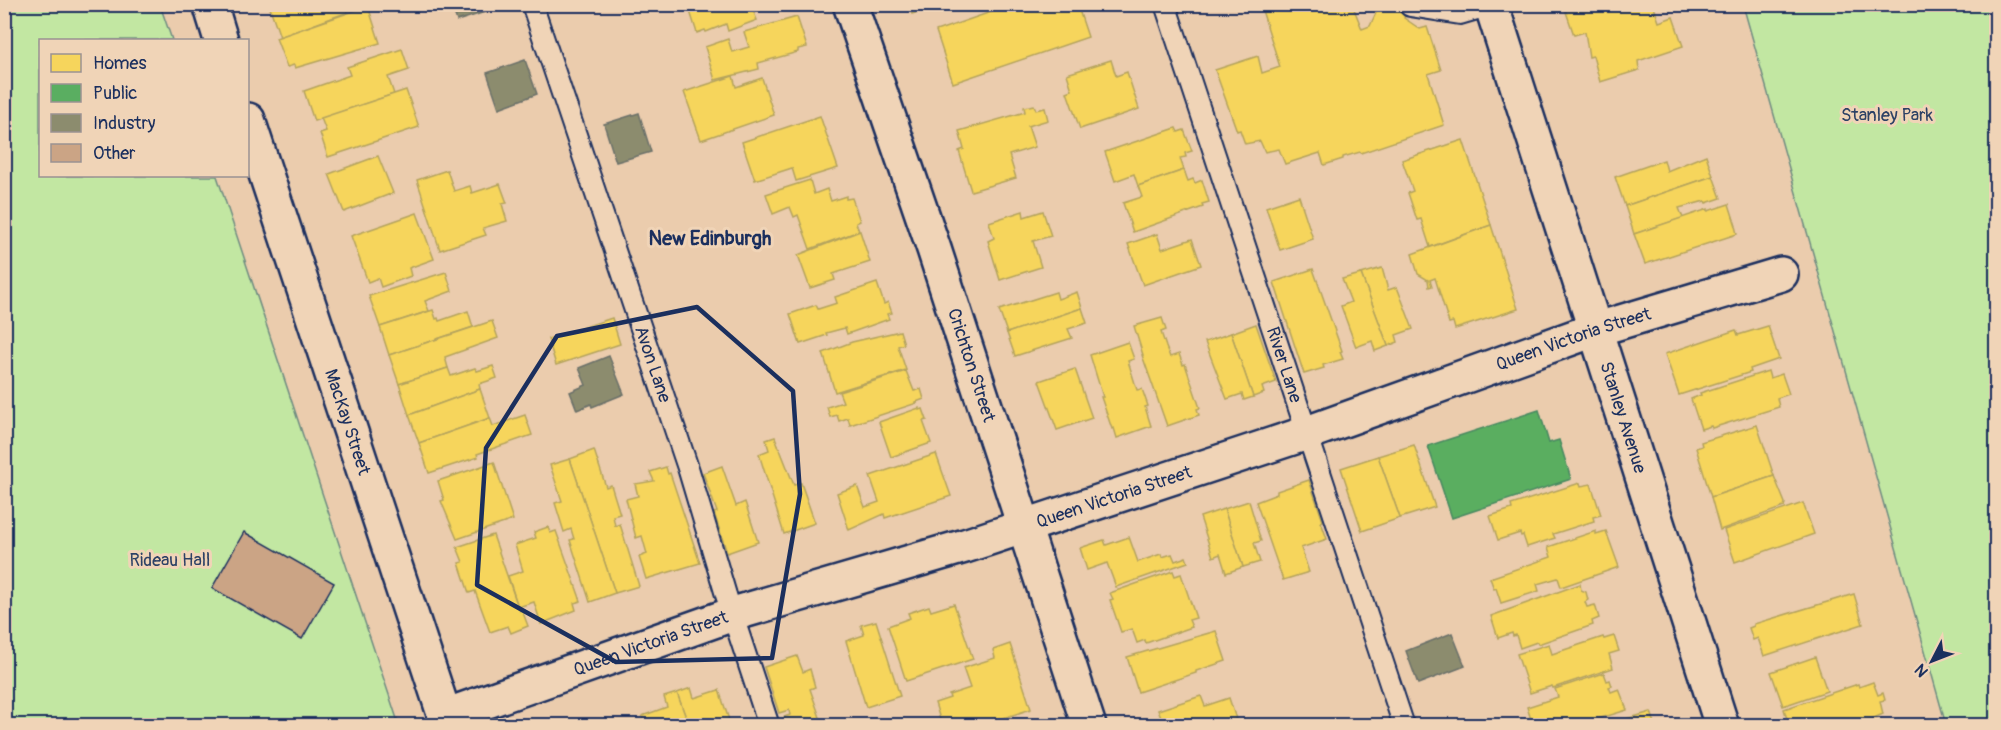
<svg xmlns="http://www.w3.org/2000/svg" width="2001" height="730" font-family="Pangolin,sans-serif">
<rect width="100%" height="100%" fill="#ebccad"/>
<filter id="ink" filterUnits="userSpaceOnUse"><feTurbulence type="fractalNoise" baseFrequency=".0167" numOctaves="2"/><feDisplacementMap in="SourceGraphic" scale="12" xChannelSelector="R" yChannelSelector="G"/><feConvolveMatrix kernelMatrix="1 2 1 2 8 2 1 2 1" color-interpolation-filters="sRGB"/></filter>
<g filter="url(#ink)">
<!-- green -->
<g fill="#c2e7a2" stroke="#6e8b80" stroke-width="1.5">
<polygon points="4,5 160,5 172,40 40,40 40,176 217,176 399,725 5,725"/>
<polygon points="1743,5 1996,5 1996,725 1946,725"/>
</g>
<!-- homes -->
<g fill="#f6d55c" stroke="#b4a35d" stroke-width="1.5">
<polygon points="280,4 345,4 348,12 280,37 270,8"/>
<polygon points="764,4 765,6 753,10 757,20 728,31 726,24 706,32 705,30 697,33 688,5"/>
<polygon points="909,4 942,4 912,14"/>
<polygon points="1014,4 1077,4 1088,37 953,83 936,31"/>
<polygon points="1260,4 1352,4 1362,29 1370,26 1380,4 1410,4 1404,18 1420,29 1427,27 1441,70 1428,74 1444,125 1361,153 1360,152 1343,157 1343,159 1324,165 1320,153 1285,164 1279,149 1265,152 1260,141 1245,144 1240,130 1237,131 1215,70 1258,56 1262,73 1280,67"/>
<polygon points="1567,4 1653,4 1659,22 1673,17 1683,46 1638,61 1639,70 1600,82 1593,56 1589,57 1585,32 1574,35 1564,6"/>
<polygon points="368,6 380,43 295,68 294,65 287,67 276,38"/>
<polygon points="797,17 807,47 798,49 798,52 758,63 759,69 715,80 705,47 728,39 732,52 749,47 744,32"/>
<polygon points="402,49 409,70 388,77 394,94 314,121 304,91 350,75 347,67"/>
<polygon points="1111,60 1116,76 1127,72 1139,109 1080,129 1067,92 1072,90 1067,74"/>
<polygon points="733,76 736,87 762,78 774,115 701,140 684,92"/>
<polygon points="406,90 419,127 328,157 320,133 326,131 321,118"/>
<polygon points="1034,105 1036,110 1045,108 1048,120 1028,126 1035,147 1009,155 1016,178 971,191 959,151 964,149 959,131 1025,112 1024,107"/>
<polygon points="820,116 838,168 796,181 792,168 755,180 742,142"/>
<polygon points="1176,128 1178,132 1184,130 1192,151 1185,153 1186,157 1180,158 1184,170 1138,186 1134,174 1115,181 1105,152"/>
<polygon points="1463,140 1491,225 1430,247 1421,219 1417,220 1408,193 1413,191 1402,160"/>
<polygon points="1706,155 1713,176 1625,206 1615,177 1664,160 1667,171"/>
<polygon points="378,156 393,193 344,212 329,174"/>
<polygon points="447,170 454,191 470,186 472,193 500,184 507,203 502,204 507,221 483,228 486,235 440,250 417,180"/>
<polygon points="1184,170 1188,181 1193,179 1195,183 1202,180 1209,202 1202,204 1203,207 1133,232 1123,203 1142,197 1138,186"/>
<polygon points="1713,176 1721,198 1706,203 1705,201 1679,208 1683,218 1634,234 1625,206"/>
<polygon points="810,180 814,194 827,189 831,201 846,196 846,199 852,198 860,221 856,223 859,231 810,249 798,215 794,217 790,207 773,214 766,194"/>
<polygon points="1299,196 1313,239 1280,250 1266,207"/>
<polygon points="1729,204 1736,226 1735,226 1737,234 1645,264 1634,234 1708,209 1708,211"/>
<polygon points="1023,211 1024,217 1043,211 1051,236 1033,241 1041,267 1000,280 988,241 994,238 989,222"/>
<polygon points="417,213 434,259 409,268 411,276 381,287 378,278 368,282 351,236"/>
<polygon points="1491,225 1518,309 1455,329 1453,322 1449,323 1435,278 1430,280 1432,286 1429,287 1428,280 1418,274 1412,254"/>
<polygon points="860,231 870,262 833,274 835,280 810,288 798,255"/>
<polygon points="1157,234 1162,249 1192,239 1201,265 1143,285 1128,244"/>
<polygon points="1382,268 1388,290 1397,287 1413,329 1396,335 1398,342 1388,346 1361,274"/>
<polygon points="1313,269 1342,351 1340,352 1343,359 1323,365 1324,368 1304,374 1274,282"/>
<polygon points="446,272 452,291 425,301 429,311 380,327 369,296"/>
<polygon points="1361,274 1388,346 1375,351 1372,341 1356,347 1341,306 1351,302 1342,279"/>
<polygon points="877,283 884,304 888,302 892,313 887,314 889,319 847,334 845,328 826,333 827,335 800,344 790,314 816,305 818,309 837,303 835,297"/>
<polygon points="1056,292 1058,299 1077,292 1082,308 1007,333 999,310"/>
<polygon points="1082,308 1087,323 1068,329 1072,338 1015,356 1007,333"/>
<polygon points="433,310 436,319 438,318 439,321 468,311 473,327 389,355 380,327"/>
<polygon points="612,318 620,344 556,365 548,339"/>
<polygon points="1162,318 1166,330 1161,332 1166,347 1170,357 1179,354 1183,365 1185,364 1200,408 1197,409 1199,415 1167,426 1142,355 1143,355 1134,326"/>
<polygon points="492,321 498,338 445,357 448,368 399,384 389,355"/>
<polygon points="1256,324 1276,382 1262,387 1264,393 1253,397 1231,333"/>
<polygon points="1768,326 1779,359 1750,369 1751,372 1679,395 1665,354 1736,330 1738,335"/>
<polygon points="900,331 904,344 898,346 906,370 835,392 823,353 852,342"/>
<polygon points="1231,333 1253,397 1244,400 1242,394 1227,399 1205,342"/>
<polygon points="1128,342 1134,359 1128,361 1137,390 1142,389 1148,406 1145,407 1151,426 1117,438 1114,428 1112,429 1101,397 1103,397 1090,355"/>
<polygon points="493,366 497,378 479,384 480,389 409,415 399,384 448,368 451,376 475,368 477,371"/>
<polygon points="1075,369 1092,418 1057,430 1039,381"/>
<polygon points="906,371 914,391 921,389 924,399 916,402 917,403 850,425 848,418 839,421 837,415 830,417 827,407 843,402 839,392"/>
<polygon points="1768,371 1770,378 1782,374 1789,394 1777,398 1779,407 1712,428 1711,426 1701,429 1691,399 1701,395 1700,393"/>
<polygon points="480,389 490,418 419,443 409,415"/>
<polygon points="919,408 919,410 923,409 927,420 923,421 931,443 891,457 879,422"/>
<polygon points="525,415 532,435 477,454 478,457 429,473 419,443 490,418 493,426"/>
<polygon points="1757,425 1774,476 1711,497 1696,448 1702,446 1701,442"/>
<polygon points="775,437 794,485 801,483 815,523 784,534 759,454 769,450 766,440"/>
<polygon points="1414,445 1435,507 1400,518 1378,456"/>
<polygon points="594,450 606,487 611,485 620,514 613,516 615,526 620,524 639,586 615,593 570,459"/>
<polygon points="936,454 951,496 885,518 884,514 849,530 837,493 857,486 865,507 879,502 870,476"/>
<polygon points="1378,456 1400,518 1362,531 1341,468"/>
<polygon points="570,459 615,593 590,602 570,540 574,539 571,529 564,532 555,503 562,501 550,465"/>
<polygon points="494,462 513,520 457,539 441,501 444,500 438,481"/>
<polygon points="722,466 736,506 745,502 758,542 727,553 714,513 717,512 703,473"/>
<polygon points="666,467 668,474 670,473 700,563 646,579 639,557 647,554 642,536 636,538 626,499 638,496 635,484 654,481 650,472"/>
<polygon points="1774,476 1785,503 1784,507 1720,530 1711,497"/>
<polygon points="1309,480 1323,521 1321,522 1327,539 1301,548 1309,572 1283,580 1256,502 1277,494 1277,491"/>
<polygon points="1580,483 1581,486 1591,484 1601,515 1593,517 1594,521 1553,534 1555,538 1527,547 1523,535 1521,536 1520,533 1498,540 1490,516 1512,509 1511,505"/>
<polygon points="1249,501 1261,541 1254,543 1260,562 1243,567 1224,509"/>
<polygon points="1803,503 1814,534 1735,562 1724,530"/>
<polygon points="1224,509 1243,567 1226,573 1220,554 1213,557 1200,517"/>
<polygon points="548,527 550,533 556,531 581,601 574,603 576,610 541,624 534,602 518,607 508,576 523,571 515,545 536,538 534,532"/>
<polygon points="1596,531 1596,534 1606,531 1619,567 1561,587 1558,578 1537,584 1539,591 1501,603 1496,588 1494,589 1490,578 1551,557 1548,547"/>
<polygon points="493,535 518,607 520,611 522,610 528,626 511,633 508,626 490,632 475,591 469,593 459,563 463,562 457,547"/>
<polygon points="1129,537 1138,562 1161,554 1162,557 1172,554 1175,561 1186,557 1188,562 1116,587 1107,563 1087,570 1080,548 1104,540 1106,545"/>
<polygon points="1173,571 1175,576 1181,574 1196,618 1189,620 1192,627 1146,643 1145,640 1137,643 1132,629 1121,632 1110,600 1113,599 1110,593"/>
<polygon points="1580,584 1581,590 1586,592 1588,600 1585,602 1587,607 1595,605 1599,618 1592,621 1593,625 1538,644 1537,642 1520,648 1516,635 1513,636 1512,633 1498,638 1491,616"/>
<polygon points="1854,594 1863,624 1764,656 1758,638 1753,640 1749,628 1754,626 1754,624"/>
<polygon points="954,604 973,659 906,681 888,626 910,618 908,613 929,606 931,611"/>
<polygon points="876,621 900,696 866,707 846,641 864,635 861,625"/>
<polygon points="1216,631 1226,661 1196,671 1196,673 1138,692 1127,657"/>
<polygon points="1614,636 1619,651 1609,654 1613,668 1553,688 1552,686 1530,693 1517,654 1549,644 1552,654 1603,637 1604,639"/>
<polygon points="1010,644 1031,709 979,726 942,726 935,703 950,698 949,695 970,688 963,668 995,658 993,650"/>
<polygon points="797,656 803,672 810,669 815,687 810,689 823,726 787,726 784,717 790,715 789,710 779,713 764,667"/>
<polygon points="1815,657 1827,691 1783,706 1771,672"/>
<polygon points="1604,673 1607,681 1610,680 1612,686 1609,687 1611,692 1619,689 1627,710 1591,721 1591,724 1586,726 1533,726 1527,707 1558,697 1555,689"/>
<polygon points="1873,682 1878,695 1883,693 1885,700 1880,701 1883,714 1856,726 1789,726 1784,709 1858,684 1859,687"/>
<polygon points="691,688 694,698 719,690 731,726 689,726 677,693"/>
<polygon points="677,693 689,726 645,726 642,716 667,707 664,697"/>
<polygon points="1201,696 1205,706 1229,698 1236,719 1215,726 1164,726 1158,710"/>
<polygon points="1651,712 1656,726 1613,726 1612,723"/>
<polygon points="1236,719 1238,726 1215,726"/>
</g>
<!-- public -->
<polygon fill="#5aae61" stroke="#478860" stroke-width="1.5" points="1539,410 1549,443 1559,440 1571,479 1452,518 1428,446"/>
<!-- industry -->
<g fill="#8c8c6e" stroke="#6a7069" stroke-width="1.5">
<polygon points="451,4 504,4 504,6 457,21"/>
<polygon points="525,60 537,94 499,108 487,73"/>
<polygon points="639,113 651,152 616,162 604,124"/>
<polygon points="609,356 624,394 592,407 591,404 577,410 570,392 586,385 579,368"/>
<polygon points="1452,633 1465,666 1418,684 1406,651"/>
</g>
<!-- building -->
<polygon fill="#cba485" stroke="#1b2f5e" stroke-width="1.5" points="244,532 334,583 302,639 212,588"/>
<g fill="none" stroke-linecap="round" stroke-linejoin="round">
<!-- lane casing -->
<g stroke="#1b2f5e" stroke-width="24">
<g id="lane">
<path id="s1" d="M532 4 689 471 726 595 769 726"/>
<path id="s2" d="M1165 4 1404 726"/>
<polyline points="1410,6 1460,14 1491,5"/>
</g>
</g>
<!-- street casing -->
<g stroke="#1b2f5e" stroke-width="38">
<g id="street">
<polyline points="210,4 221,40"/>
<path id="s3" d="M1491 4 1722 726"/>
<path id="s4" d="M248 120 448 726"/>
<path id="s5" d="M445 716 733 614 965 546 1307 433 1594 330 1781 274"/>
</g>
</g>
<!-- secondary casing -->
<g stroke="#1b2f5e" stroke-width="38">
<g id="secondary">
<path id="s6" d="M850 4 934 249 1089 726"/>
</g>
</g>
<!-- lane -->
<use href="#lane" stroke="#f0d4b7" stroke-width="20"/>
<!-- street -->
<use href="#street" stroke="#f0d4b7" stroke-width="33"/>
<!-- secondary -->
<use href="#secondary" stroke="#f0d4b7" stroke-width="33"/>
</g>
</g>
<!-- marked area -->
<path fill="none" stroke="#1b2f5e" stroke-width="4.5" stroke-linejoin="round" d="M697 307 793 391 800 494 772 658 616 662 477 585 486 448 557 336Z"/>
<g text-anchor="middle" stroke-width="6" stroke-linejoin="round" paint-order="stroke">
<!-- park labels -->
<g font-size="18" fill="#2c4165" stroke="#f0d4b7">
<text x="1887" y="121">Stanley Park</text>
<text x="170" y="566">Rideau Hall</text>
</g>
<!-- street labels -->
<g font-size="18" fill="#1b2f5e" stroke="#f0d4b7">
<text dy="6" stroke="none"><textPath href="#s5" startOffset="1190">Queen Victoria Street</textPath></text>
<text dy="6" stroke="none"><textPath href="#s1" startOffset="380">Avon Lane</textPath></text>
<text dy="6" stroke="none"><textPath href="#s6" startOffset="381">Crichton Street</textPath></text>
<text dy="6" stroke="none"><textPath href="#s2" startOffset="380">River Lane</textPath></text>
<text dy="6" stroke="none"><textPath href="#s3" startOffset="434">Stanley Avenue</textPath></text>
<text dy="6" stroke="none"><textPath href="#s4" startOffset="318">MacKay Street</textPath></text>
<text dy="6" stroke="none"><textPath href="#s5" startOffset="704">Queen Victoria Street</textPath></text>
<text dy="6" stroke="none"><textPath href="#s5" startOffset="218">Queen Victoria Street</textPath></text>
</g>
<!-- neighbourhood labels -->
<g font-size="20" font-weight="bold" fill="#1b2f5e" stroke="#f0d4b7">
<text x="710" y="245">New Edinburgh</text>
</g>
</g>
<!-- margin -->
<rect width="2001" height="730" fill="none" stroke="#f0d4b7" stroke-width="24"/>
<rect x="12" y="12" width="1977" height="706" fill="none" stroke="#1b2f5e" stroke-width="2" filter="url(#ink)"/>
<!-- legend -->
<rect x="39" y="39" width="210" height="138" fill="#f0d4b7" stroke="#9b9293" stroke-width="1.5"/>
<rect x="51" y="54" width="30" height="18" fill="#f6d55c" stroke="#9b9293" stroke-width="1.5"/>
<text x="93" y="69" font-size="18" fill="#1b2f5e">Homes</text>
<rect x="51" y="84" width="30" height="18" fill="#5aae61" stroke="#9b9293" stroke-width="1.5"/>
<text x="93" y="99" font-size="18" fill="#1b2f5e">Public</text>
<rect x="51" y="114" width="30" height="18" fill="#8c8c6e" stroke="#9b9293" stroke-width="1.5"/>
<text x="93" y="129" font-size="18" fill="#1b2f5e">Industry</text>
<rect x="51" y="144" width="30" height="18" fill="#cba485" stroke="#9b9293" stroke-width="1.5"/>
<text x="93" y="159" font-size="18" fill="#1b2f5e">Other</text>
<!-- north arrow -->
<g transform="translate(1932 661) rotate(228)" stroke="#f0d4b7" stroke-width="4.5" paint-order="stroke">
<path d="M0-4.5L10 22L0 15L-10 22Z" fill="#1b2f5e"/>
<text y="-9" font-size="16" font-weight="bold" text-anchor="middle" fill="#1b2f5e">N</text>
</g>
</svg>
